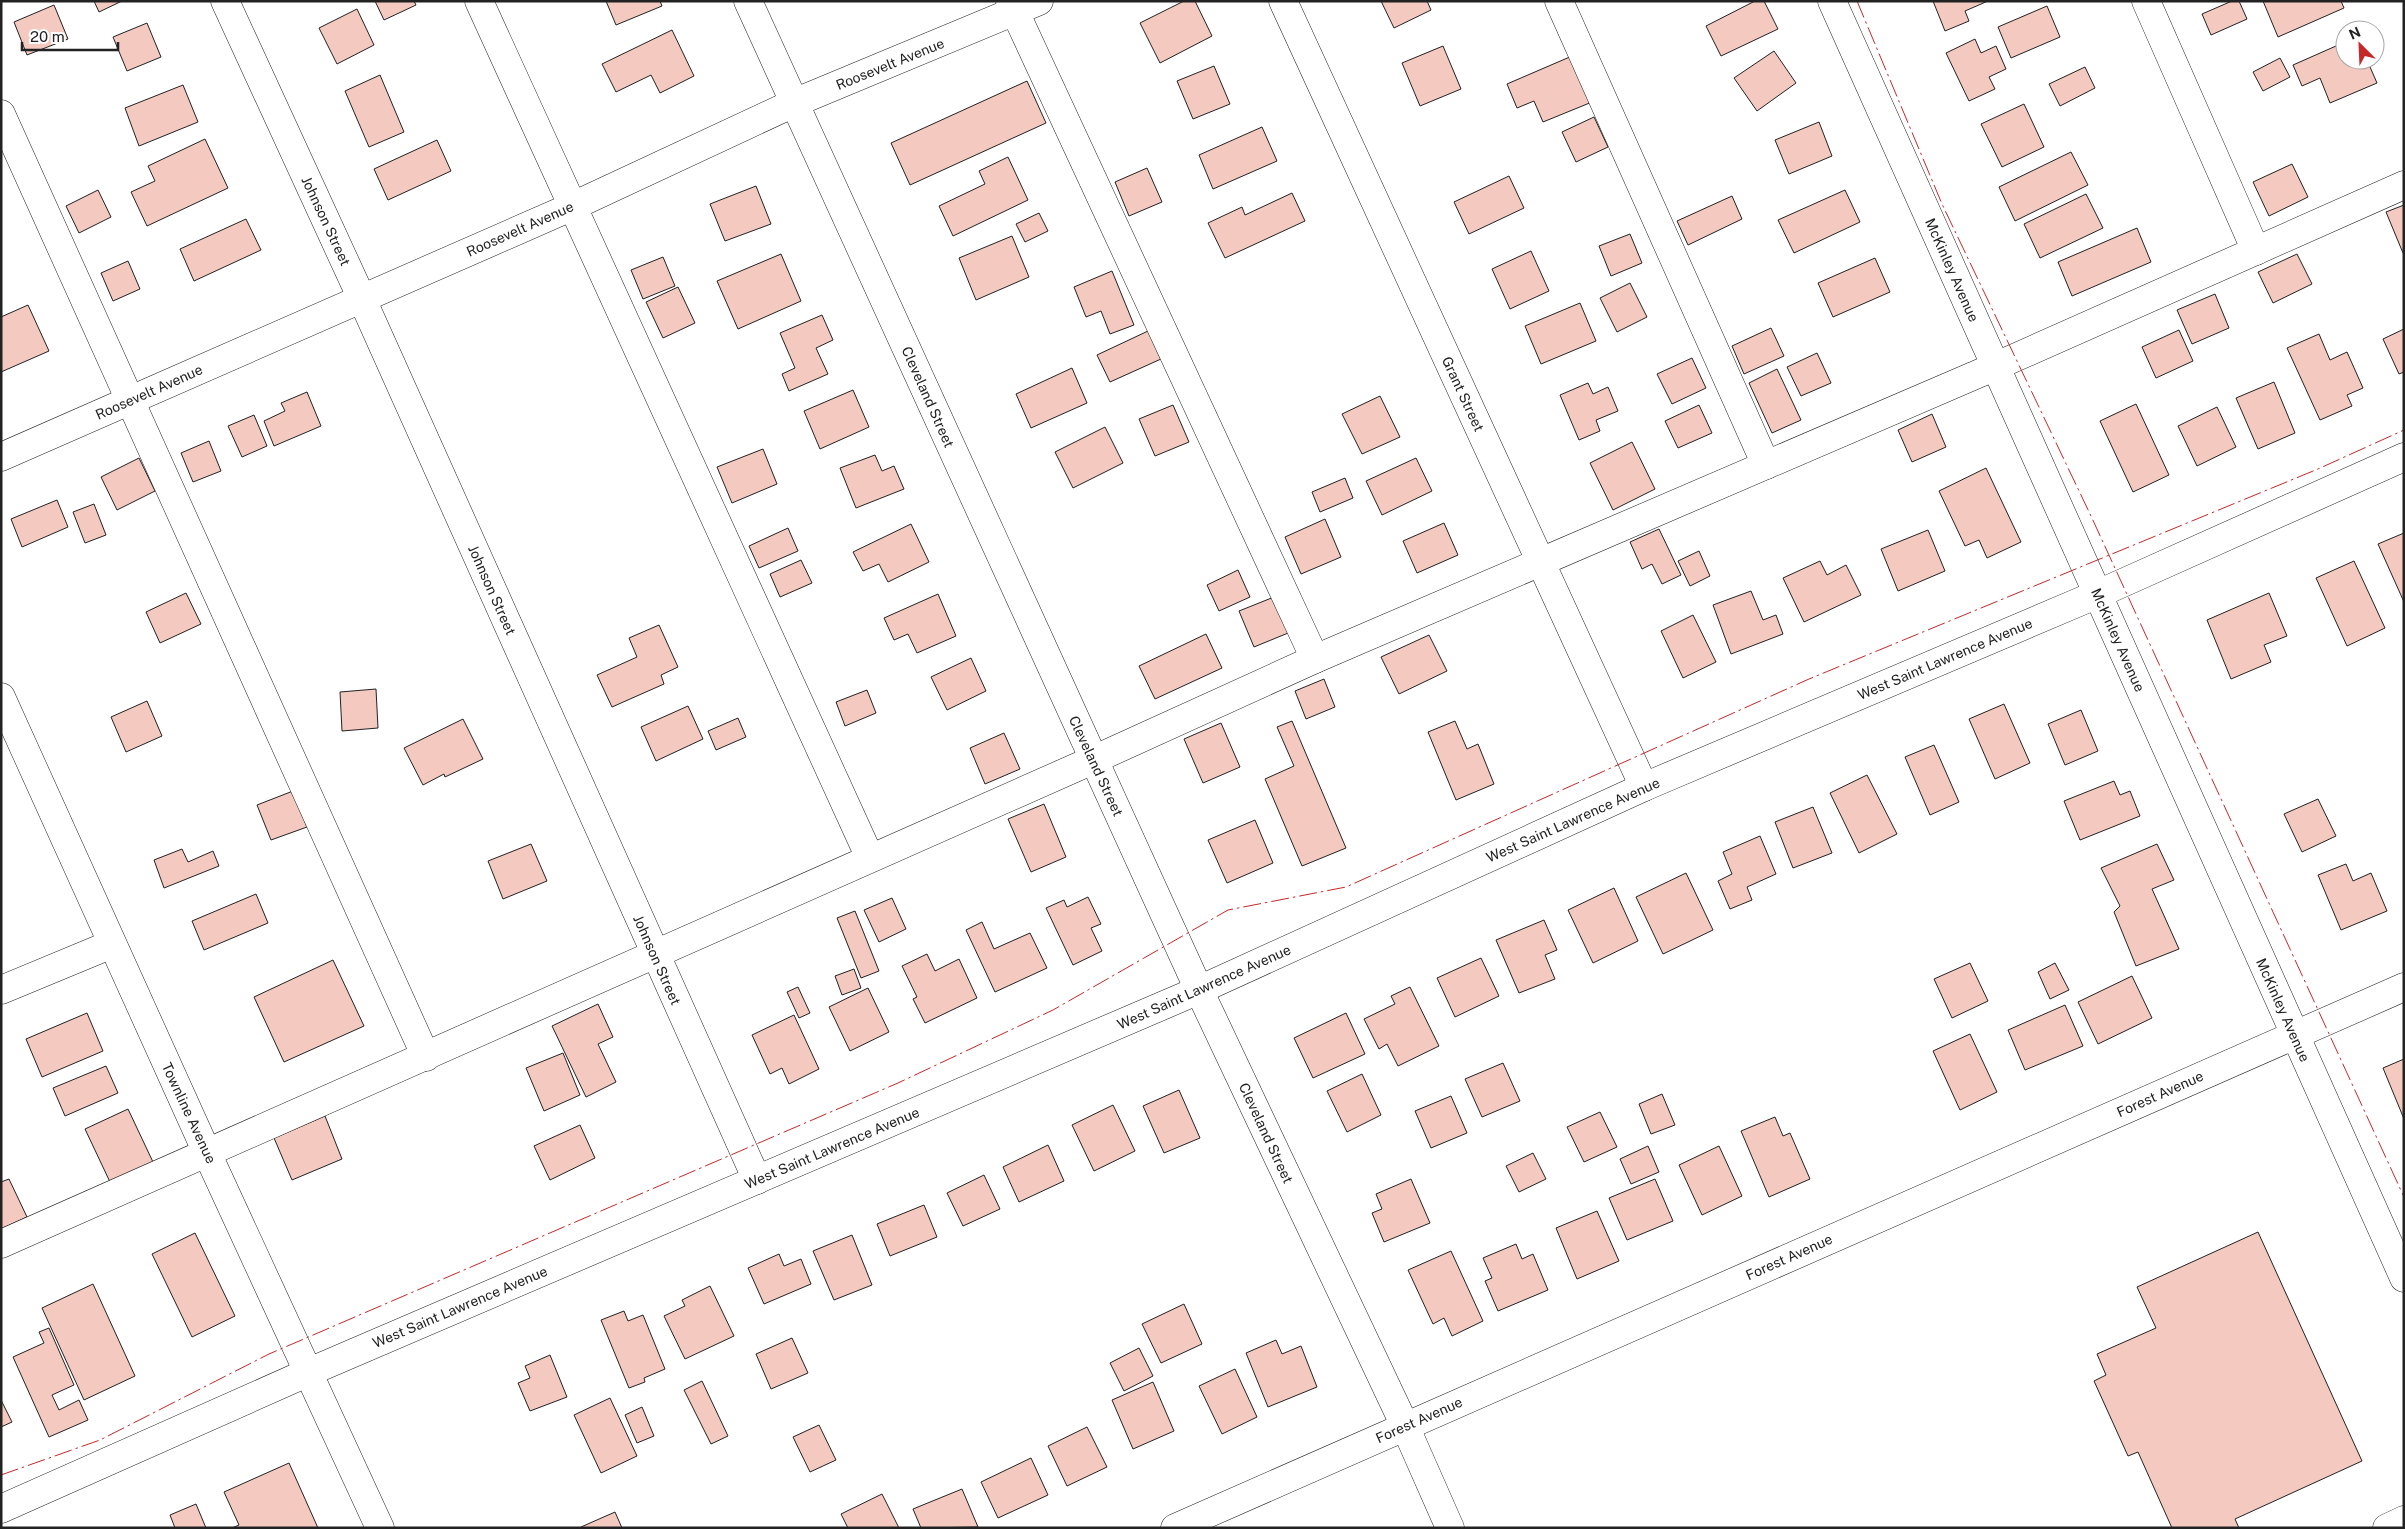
<svg xmlns="http://www.w3.org/2000/svg" width="2405" height="1529" font-family="'Public Sans',sans-serif">
<rect width="100%" height="100%" fill="#fff"/>
<!-- building -->
<g fill="#f3c9c0" stroke="#222">
<polygon points="94,1 122,1 99,12"/>
<polygon points="375,1 414,1 416,5 384,20"/>
<polygon points="606,1 660,1 662,6 616,25"/>
<polygon points="1184,1 1195,1 1212,36 1160,63 1140,23"/>
<polygon points="1381,1 1427,1 1431,10 1394,28"/>
<polygon points="1755,1 1764,1 1778,29 1721,56 1706,26"/>
<polygon points="1933,1 1988,1 1965,11 1969,21 1945,31"/>
<polygon points="2232,1 2239,1 2247,19 2211,35 2202,14"/>
<polygon points="2263,1 2341,1 2344,8 2278,37"/>
<polygon points="54,5 68,39 27,55 14,22"/>
<polygon points="2047,6 2060,37 2011,58 1998,27"/>
<polygon points="357,9 374,45 337,64 319,28"/>
<polygon points="147,23 161,57 127,71 113,37"/>
<polygon points="672,30 694,76 660,93 651,75 616,92 602,64"/>
<polygon points="1975,39 1981,53 1996,46 2006,69 1989,77 1995,89 1969,101 1946,53"/>
<polygon points="2345,42 2345,60 2367,60 2377,83 2330,103 2320,78 2302,86 2293,65"/>
<polygon points="1443,46 1461,89 1420,106 1402,63"/>
<polygon points="1774,51 1796,83 1757,111 1734,78"/>
<polygon points="1572,56 1592,102 1543,122 1534,101 1517,108 1507,84"/>
<polygon points="2280,58 2290,77 2263,91 2253,72"/>
<polygon points="1214,66 1230,104 1193,119 1177,81"/>
<polygon points="2085,67 2095,88 2060,106 2049,84"/>
<polygon points="380,75 404,132 369,147 345,91"/>
<polygon points="1027,81 1046,123 910,185 891,143"/>
<polygon points="183,85 198,122 139,146 125,108"/>
<polygon points="2024,104 2044,147 2002,167 1981,124"/>
<polygon points="1594,117 1608,147 1576,162 1562,132"/>
<polygon points="1819,122 1832,156 1789,174 1775,140"/>
<polygon points="1262,127 1277,161 1213,189 1199,155"/>
<polygon points="205,139 228,188 147,226 131,192 155,181 148,166"/>
<polygon points="437,140 451,171 388,200 374,169"/>
<polygon points="2071,152 2088,185 2015,221 1999,187"/>
<polygon points="1008,157 1028,200 953,236 939,206 985,184 979,171"/>
<polygon points="2292,164 2308,197 2269,216 2253,182"/>
<polygon points="1147,168 1162,202 1129,216 1115,182"/>
<polygon points="1509,176 1524,208 1469,234 1454,202"/>
<polygon points="756,186 771,224 725,241 710,204"/>
<polygon points="98,190 111,217 79,233 66,206"/>
<polygon points="1845,190 1860,222 1794,253 1778,220"/>
<polygon points="1292,193 1305,221 1225,258 1208,223 1242,207 1245,215"/>
<polygon points="2086,194 2103,228 2040,258 2024,224"/>
<polygon points="1732,196 1742,219 1688,245 1677,221"/>
<polygon points="2404,205 2404,253 2403,253 2386,212"/>
<polygon points="1039,213 1048,231 1025,242 1016,224"/>
<polygon points="246,219 261,250 194,281 180,249"/>
<polygon points="2137,228 2151,262 2072,296 2058,262"/>
<polygon points="1630,234 1642,263 1611,276 1599,246"/>
<polygon points="1012,236 1029,277 976,300 959,258"/>
<polygon points="1531,251 1549,291 1510,309 1492,269"/>
<polygon points="781,254 801,301 738,329 717,281"/>
<polygon points="2297,254 2312,284 2273,303 2258,272"/>
<polygon points="663,257 675,286 643,299 631,270"/>
<polygon points="1875,258 1890,292 1833,317 1818,283"/>
<polygon points="128,261 140,289 113,301 101,273"/>
<polygon points="1112,271 1134,325 1110,334 1101,311 1086,317 1074,287"/>
<polygon points="1630,283 1647,317 1617,332 1600,298"/>
<polygon points="678,287 695,323 663,338 646,302"/>
<polygon points="2215,294 2229,328 2192,344 2177,310"/>
<polygon points="1580,303 1596,341 1541,364 1525,326"/>
<polygon points="28,305 49,351 1,372 1,317"/>
<polygon points="822,315 833,340 816,348 828,374 789,391 782,374 795,368 780,333"/>
<polygon points="1771,328 1784,356 1744,374 1732,346"/>
<polygon points="2404,329 2404,372 2399,374 2383,339"/>
<polygon points="2179,330 2193,361 2156,378 2142,347"/>
<polygon points="1148,331 1161,359 1110,382 1097,355"/>
<polygon points="2319,334 2330,360 2347,352 2363,388 2347,395 2352,406 2320,420 2287,348"/>
<polygon points="1817,353 1831,383 1801,396 1787,367"/>
<polygon points="1692,358 1706,388 1672,404 1657,374"/>
<polygon points="1072,368 1087,403 1031,428 1016,394"/>
<polygon points="1777,369 1801,420 1772,433 1749,383"/>
<polygon points="2274,382 2295,433 2258,449 2236,398"/>
<polygon points="1588,383 1593,394 1608,387 1618,411 1596,420 1600,431 1579,440 1560,395"/>
<polygon points="853,390 869,427 820,449 804,411"/>
<polygon points="307,392 321,426 274,446 264,421 285,411 281,403"/>
<polygon points="1380,396 1400,437 1362,454 1342,414"/>
<polygon points="2136,404 2169,475 2133,492 2100,421"/>
<polygon points="1173,405 1189,442 1155,456 1139,419"/>
<polygon points="1699,405 1712,433 1678,448 1665,421"/>
<polygon points="2217,407 2236,447 2197,466 2178,426"/>
<polygon points="1932,414 1946,447 1912,462 1898,430"/>
<polygon points="254,415 267,446 242,457 228,426"/>
<polygon points="1105,427 1123,463 1073,488 1055,452"/>
<polygon points="209,441 221,471 193,482 181,453"/>
<polygon points="1632,442 1655,489 1613,510 1590,463"/>
<polygon points="763,449 777,484 732,503 717,467"/>
<polygon points="875,455 882,471 894,466 904,489 856,508 840,468"/>
<polygon points="139,458 155,491 117,510 101,477"/>
<polygon points="1416,458 1432,491 1382,515 1366,481"/>
<polygon points="1986,468 2021,542 1987,558 1979,540 1965,546 1939,491"/>
<polygon points="1345,478 1353,498 1320,512 1312,492"/>
<polygon points="57,500 68,527 22,547 11,519"/>
<polygon points="94,504 106,535 85,543 73,512"/>
<polygon points="1325,519 1341,557 1301,574 1285,537"/>
<polygon points="1444,523 1458,555 1417,573 1403,541"/>
<polygon points="911,524 929,562 888,582 879,564 863,571 853,552"/>
<polygon points="788,528 798,551 759,568 749,546"/>
<polygon points="1659,529 1681,575 1662,584 1652,564 1642,569 1630,542"/>
<polygon points="1928,530 1945,571 1898,591 1881,549"/>
<polygon points="2404,533 2404,602 2378,544"/>
<polygon points="1699,551 1710,576 1690,586 1678,561"/>
<polygon points="801,560 812,583 780,597 770,574"/>
<polygon points="1820,561 1827,575 1846,565 1861,595 1804,622 1783,578"/>
<polygon points="2354,561 2385,628 2347,646 2316,578"/>
<polygon points="1238,570 1250,597 1219,611 1207,585"/>
<polygon points="1751,591 1763,620 1776,615 1783,634 1731,654 1713,605"/>
<polygon points="186,593 201,624 160,643 146,612"/>
<polygon points="2269,593 2287,636 2264,645 2271,662 2231,679 2207,620"/>
<polygon points="938,594 956,636 917,653 908,634 894,640 884,618"/>
<polygon points="1279,595 1293,631 1254,647 1239,611"/>
<polygon points="1693,615 1716,662 1683,678 1661,631"/>
<polygon points="659,625 678,667 661,675 664,684 612,707 597,675 637,657 629,638"/>
<polygon points="1206,634 1222,668 1155,699 1139,666"/>
<polygon points="1429,635 1447,671 1399,694 1381,657"/>
<polygon points="971,658 986,691 947,710 931,677"/>
<polygon points="1324,679 1335,707 1306,719 1295,691"/>
<polygon points="376,689 378,728 342,731 340,692"/>
<polygon points="867,690 876,713 845,726 836,702"/>
<polygon points="147,701 162,736 126,752 111,717"/>
<polygon points="2004,704 2030,763 1995,779 1969,719"/>
<polygon points="688,706 703,739 656,761 641,727"/>
<polygon points="2081,710 2098,751 2065,765 2048,724"/>
<polygon points="738,718 746,737 716,750 708,731"/>
<polygon points="463,719 483,759 445,777 444,774 423,785 404,748"/>
<polygon points="1292,721 1346,848 1302,866 1265,779 1294,766 1277,727"/>
<polygon points="1455,721 1467,749 1478,744 1494,784 1456,800 1428,732"/>
<polygon points="1221,723 1240,767 1203,783 1184,739"/>
<polygon points="1004,733 1020,769 985,784 970,748"/>
<polygon points="1934,745 1959,802 1930,815 1905,757"/>
<polygon points="1867,775 1897,834 1859,853 1830,793"/>
<polygon points="2114,781 2120,795 2130,791 2140,816 2080,840 2064,801"/>
<polygon points="293,791 307,827 271,840 257,805"/>
<polygon points="2318,799 2336,836 2302,852 2284,814"/>
<polygon points="1044,804 1066,857 1031,872 1008,819"/>
<polygon points="1813,807 1832,853 1793,868 1775,822"/>
<polygon points="1255,820 1273,863 1227,883 1208,840"/>
<polygon points="1760,836 1776,874 1747,887 1752,900 1730,909 1718,881 1732,874 1723,852"/>
<polygon points="531,844 547,881 503,899 488,861"/>
<polygon points="2157,844 2174,880 2152,889 2179,949 2136,966 2114,912 2120,906 2101,868"/>
<polygon points="182,849 188,862 213,851 219,866 164,888 154,860"/>
<polygon points="2346,864 2353,881 2371,873 2387,911 2341,930 2318,875"/>
<polygon points="1686,873 1713,930 1663,954 1636,897"/>
<polygon points="1614,888 1638,941 1593,963 1568,910"/>
<polygon points="256,894 268,923 204,950 192,921"/>
<polygon points="1088,897 1101,924 1091,928 1102,951 1073,965 1046,908 1064,900 1067,907"/>
<polygon points="892,898 906,929 879,942 864,910"/>
<polygon points="855,911 879,971 861,978 837,918"/>
<polygon points="1544,920 1557,950 1545,955 1555,979 1519,993 1496,940"/>
<polygon points="982,922 994,949 1030,933 1047,968 995,992 966,930"/>
<polygon points="927,954 935,971 959,959 977,998 925,1023 913,999 917,997 902,966"/>
<polygon points="1481,958 1499,996 1455,1017 1437,978"/>
<polygon points="333,960 364,1026 284,1062 254,997"/>
<polygon points="1970,963 1988,1001 1952,1018 1934,979"/>
<polygon points="2055,963 2069,990 2050,999 2038,972"/>
<polygon points="854,969 861,988 842,995 835,976"/>
<polygon points="2132,976 2152,1018 2098,1044 2078,1002"/>
<polygon points="798,987 810,1013 799,1018 787,992"/>
<polygon points="1410,987 1439,1046 1398,1066 1387,1044 1379,1049 1364,1019 1395,1004 1391,996"/>
<polygon points="868,988 889,1032 850,1051 829,1007"/>
<polygon points="598,1004 613,1037 598,1044 616,1082 586,1097 552,1026"/>
<polygon points="2065,1005 2083,1046 2025,1070 2008,1030"/>
<polygon points="87,1013 103,1051 42,1077 26,1039"/>
<polygon points="1346,1013 1365,1054 1313,1078 1294,1038"/>
<polygon points="794,1015 819,1069 789,1084 782,1068 770,1074 752,1035"/>
<polygon points="1970,1034 1997,1092 1960,1110 1933,1051"/>
<polygon points="563,1053 580,1095 544,1111 526,1068"/>
<polygon points="2404,1059 2404,1119 2383,1068"/>
<polygon points="1503,1063 1520,1101 1482,1117 1465,1079"/>
<polygon points="106,1066 118,1093 65,1116 53,1088"/>
<polygon points="1362,1074 1381,1115 1347,1132 1327,1091"/>
<polygon points="1179,1090 1200,1138 1164,1153 1143,1106"/>
<polygon points="1662,1094 1675,1125 1651,1134 1639,1104"/>
<polygon points="1451,1096 1467,1133 1431,1148 1415,1111"/>
<polygon points="1113,1105 1135,1151 1094,1171 1072,1125"/>
<polygon points="128,1109 153,1162 110,1182 85,1129"/>
<polygon points="1600,1112 1617,1147 1584,1162 1567,1127"/>
<polygon points="325,1116 342,1159 292,1180 274,1138"/>
<polygon points="1775,1117 1783,1136 1790,1133 1810,1179 1769,1197 1741,1131"/>
<polygon points="580,1125 595,1158 550,1180 534,1146"/>
<polygon points="1048,1145 1064,1181 1019,1202 1003,1167"/>
<polygon points="1648,1146 1659,1172 1631,1184 1620,1159"/>
<polygon points="1719,1146 1742,1196 1702,1215 1679,1165"/>
<polygon points="1533,1153 1546,1179 1519,1192 1506,1166"/>
<polygon points="984,1175 1000,1209 963,1226 947,1193"/>
<polygon points="9,1179 27,1217 1,1229 1,1182"/>
<polygon points="1411,1179 1430,1223 1384,1242 1372,1213 1382,1209 1376,1194"/>
<polygon points="1655,1179 1673,1221 1627,1240 1609,1198"/>
<polygon points="924,1205 937,1237 890,1256 877,1224"/>
<polygon points="1597,1211 1619,1261 1577,1279 1556,1228"/>
<polygon points="2258,1232 2362,1461 2235,1519 2239,1528 2172,1528 2138,1452 2128,1456 2094,1381 2106,1375 2097,1354 2156,1328 2137,1287"/>
<polygon points="195,1233 235,1316 192,1337 152,1254"/>
<polygon points="852,1235 872,1285 834,1300 813,1251"/>
<polygon points="1516,1244 1522,1259 1533,1254 1548,1290 1498,1311 1485,1281 1492,1278 1483,1258"/>
<polygon points="1451,1251 1483,1321 1452,1336 1444,1318 1433,1324 1408,1270"/>
<polygon points="779,1254 784,1266 801,1259 811,1284 764,1304 748,1268"/>
<polygon points="93,1284 135,1376 84,1400 42,1308"/>
<polygon points="710,1286 734,1336 685,1359 664,1316 685,1306 682,1300"/>
<polygon points="1184,1304 1202,1344 1161,1363 1142,1324"/>
<polygon points="624,1311 628,1321 643,1315 665,1369 644,1378 645,1382 629,1388 601,1320"/>
<polygon points="49,1328 74,1385 52,1395 59,1410 79,1400 88,1420 49,1437 13,1357 44,1343 39,1332"/>
<polygon points="792,1338 808,1373 771,1389 756,1354"/>
<polygon points="1276,1340 1282,1354 1301,1346 1317,1387 1268,1407 1246,1353"/>
<polygon points="1139,1348 1153,1376 1124,1391 1110,1363"/>
<polygon points="550,1355 567,1397 530,1411 518,1383 530,1378 525,1366"/>
<polygon points="1235,1369 1257,1417 1222,1434 1199,1386"/>
<polygon points="702,1381 728,1436 711,1444 684,1390"/>
<polygon points="1153,1382 1174,1431 1133,1449 1112,1400"/>
<polygon points="610,1398 637,1456 601,1473 574,1415"/>
<polygon points="1,1400 12,1422 1,1427"/>
<polygon points="642,1407 654,1436 637,1443 625,1415"/>
<polygon points="819,1425 836,1460 810,1472 793,1437"/>
<polygon points="1087,1427 1107,1467 1067,1486 1048,1446"/>
<polygon points="1031,1458 1048,1495 998,1518 981,1482"/>
<polygon points="289,1463 318,1528 232,1528 239,1525 224,1492"/>
<polygon points="962,1489 978,1527 921,1528 913,1509"/>
<polygon points="882,1494 899,1528 848,1528 841,1514"/>
<polygon points="196,1504 206,1528 175,1528 170,1515"/>
<polygon points="615,1512 622,1528 581,1528 581,1527"/>
</g>
<g fill="none" stroke-linecap="round" stroke-linejoin="round">
<!-- minor casing -->
<g stroke="#222" stroke-width="29">
<g id="minor">
<polyline points="225,1 362,299 757,1180"/>
<polyline points="479,1 870,858"/>
<polyline points="748,1 1199,990 1405,1426 1450,1528"/>
<polyline points="1010,1 1315,659"/>
<polyline points="1283,1 1644,787"/>
<polyline points="1559,1 1766,465"/>
<polyline points="1832,1 2404,1278"/>
<polyline points="2146,1 2256,251"/>
<polyline points="1,114 426,1057"/>
<polyline points="1,457 571,207 794,103 1039,1"/>
<polyline points="1,697 208,1155 380,1528"/>
<polyline points="1,990 112,944"/>
<polyline points="1,1244 1093,760 1315,659 1994,367 2404,185"/>
<polyline points="1,1509 309,1372 1199,990 1644,787 2098,594 2404,457"/>
<polyline points="1175,1528 2404,987"/>
<polyline points="2387,1528 2404,1520"/>
</g>
</g>
<!-- minor -->
<use href="#minor" stroke="#fff" stroke-width="28"/>
<!-- power -->
<g stroke="#c62828" stroke-width="1" stroke-dasharray="18 4 2.5 4" stroke-linecap="butt">
<polyline points="1857,1 1942,204 2091,516 2404,1197"/>
<polyline points="1,1475 100,1440 269,1354 898,1083 1053,1010 1228,910 1346,887 1809,679 2318,469 2404,430"/>
</g>
</g>
<g text-anchor="middle" stroke-width="4" stroke-linejoin="round" paint-order="stroke">
<!-- street labels -->
<g font-size="14" fill="#222" stroke="#fff">
<text transform="translate(890 64) rotate(-22)" y="5">Roosevelt Avenue</text>
<text transform="translate(326 221) rotate(65)" y="5">Johnson Street</text>
<text transform="translate(520 229) rotate(-24)" y="5">Roosevelt Avenue</text>
<text transform="translate(1952 270) rotate(66)" y="5">McKinley Avenue</text>
<text transform="translate(149 392) rotate(-24)" y="5">Roosevelt Avenue</text>
<text transform="translate(1463 394) rotate(65)" y="5">Grant Street</text>
<text transform="translate(928 397) rotate(66)" y="5">Cleveland Street</text>
<text transform="translate(492 590) rotate(66)" y="5">Johnson Street</text>
<text transform="translate(2118 640) rotate(66)" y="5">McKinley Avenue</text>
<text transform="translate(1945 659) rotate(-23)" y="5">West Saint Lawrence Avenue</text>
<text transform="translate(1096 766) rotate(65)" y="5">Cleveland Street</text>
<text transform="translate(1573 820) rotate(-24)" y="5">West Saint Lawrence Avenue</text>
<text transform="translate(657 960) rotate(66)" y="5">Johnson Street</text>
<text transform="translate(1204 987) rotate(-24)" y="5">West Saint Lawrence Avenue</text>
<text transform="translate(2283 1010) rotate(66)" y="5">McKinley Avenue</text>
<text transform="translate(2160 1094) rotate(-24)" y="5">Forest Avenue</text>
<text transform="translate(189 1113) rotate(65)" y="5">Townline Avenue</text>
<text transform="translate(1266 1133) rotate(65)" y="5">Cleveland Street</text>
<text transform="translate(832 1148) rotate(-23)" y="5">West Saint Lawrence Avenue</text>
<text transform="translate(1789 1257) rotate(-24)" y="5">Forest Avenue</text>
<text transform="translate(460 1307) rotate(-23)" y="5">West Saint Lawrence Avenue</text>
<text transform="translate(1419 1420) rotate(-24)" y="5">Forest Avenue</text>
</g>
</g>
<!-- border -->
<rect width="2405" height="1529" fill="none" stroke="#222222" stroke-width="5"/>
<!-- north arrow -->
<g transform="translate(2360 45) rotate(336)"><circle r="24" fill="#ffffff" stroke="#a7a7a7"/>
<path d="M0-4L9 19L0 12L-9 19Z" fill="#c62828"/>
<text y="-8" font-size="14" font-weight="bold" text-anchor="middle" fill="#222222">N</text>
</g>
<!-- scale -->
<path d="M22 42v8h96v-8" fill="none" stroke="#222222" stroke-width="2.5"/>
<text x="30" y="42" font-size="15" fill="#222222" stroke="#ffffff" stroke-width="4" paint-order="stroke">20 m</text>
</svg>
